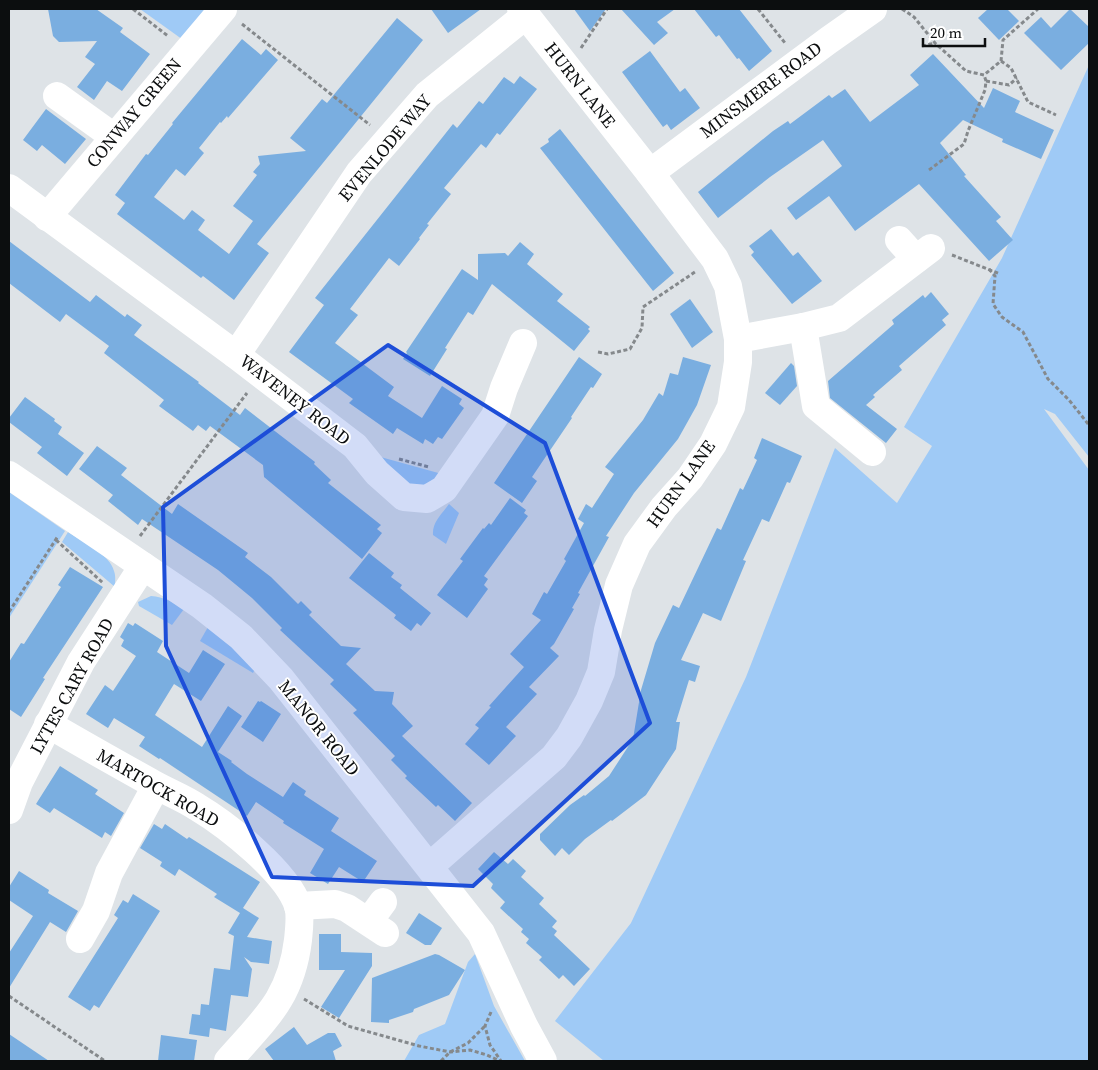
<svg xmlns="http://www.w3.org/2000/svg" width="1098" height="1070" font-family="'Source Serif 4',serif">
<rect width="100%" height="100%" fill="#dee3e7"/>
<!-- green -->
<g fill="#9fcaf6">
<polygon points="140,9 213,9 186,42"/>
<polygon points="1089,65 1089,457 1055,414 1044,409 1089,470 1089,1061 604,1061 555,1021 631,923 746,677 835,448 897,503 932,446 904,427 1002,258"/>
<path d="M377 456 442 474C434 483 418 490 406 483 398 479 384 463 377 456Z"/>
<polygon points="9,492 65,531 9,618"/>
<path d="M449 504 459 513 446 544 433 535C432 522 442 514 449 504Z"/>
<path d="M68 532C81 541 110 554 114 571 116 576 115 582 115 587L62 542Z"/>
<path d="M151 596C164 597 173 602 184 609L172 625 139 606 138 602Z"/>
<polygon points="208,627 233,647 255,669 253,673 200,641"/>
<polygon points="475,954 494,1006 525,1061 404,1061 419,1035 445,1024 468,962"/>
</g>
<!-- building -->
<g fill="#7aaee0">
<polygon points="48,9 96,9 123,28 120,32 150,54 122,91 107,81 94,100 77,87 95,64 85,57 97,41 59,42 53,36"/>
<polygon points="431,9 481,9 448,33"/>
<polygon points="574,9 606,9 590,31"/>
<polygon points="621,9 675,9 657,22 668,33 654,45"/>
<polygon points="694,9 739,9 772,51 749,71 739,58 737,59 719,35 716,37"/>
<polygon points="988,9 1007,9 1019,21 999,40 978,18"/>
<polygon points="1070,9 1089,27 1089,43 1061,70 1024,33 1041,17 1051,28"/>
<polygon points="397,18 423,40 257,244 269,253 234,300 203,276 201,278 117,214 125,203 115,195 146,154 148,155 173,124 172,123 242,39 261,55 266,49 278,60 228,118 227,116 221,123 220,122 199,148 204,153 185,176 176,169 154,197 184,220 192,210 205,220 198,230 229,254 253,221 233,206 257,175 253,172 260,164 258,156 306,151 290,138 322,99 327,103"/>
<polygon points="650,51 680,92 685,88 700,108 671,130 667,124 663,127 622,72"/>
<polygon points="933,54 984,108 993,88 1020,101 1015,112 1054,130 1041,159 1002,142 1003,139 963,120 940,143 966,175 964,176 1001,217 996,221 1013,240 989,261 919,184 855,231 829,196 796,220 787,208 842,166 823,140 770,177 718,218 698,192 773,131 788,121 790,124 829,95 832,98 845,89 870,122 919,85 910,75"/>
<polygon points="520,76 537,89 500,135 497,133 486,148 481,144 444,188 451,194 427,224 429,225 419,238 420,239 399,266 389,258 350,309 358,315 335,343 394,387 388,396 422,418 442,386 462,399 459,404 464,408 442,439 438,437 433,444 425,439 423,444 397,428 393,434 376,422 349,403 353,399 289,352 324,305 315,298 453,124 457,128 479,101 483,104 504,77 514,84"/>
<polygon points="46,109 86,139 65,164 42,145 37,151 23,140"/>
<polygon points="560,129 674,273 653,291 540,148 549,142 548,139"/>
<polygon points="771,229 793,256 798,252 822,281 792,304 751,255 754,252 749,246"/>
<polygon points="9,241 90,302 96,295 125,317 127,314 142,325 134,335 199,382 198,383 240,415 245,408 315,462 314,464 331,480 328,483 381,525 377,529 382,533 362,559 264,477 263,465 210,426 206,431 198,425 193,431 159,406 164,400 104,353 109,346 66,314 60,322 9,283"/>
<polygon points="520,242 534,254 527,264 563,294 557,301 590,327 588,329 590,331 574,351 492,284 473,315 468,312 445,348 447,349 430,376 403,359 407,353 406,352 462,269 478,280 478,254 505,253 508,256"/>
<polygon points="931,292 949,314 942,320 946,325 899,366 902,370 873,395 875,397 866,405 897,429 886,443 830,398 828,381 894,324 892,320 923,295 925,298"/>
<polygon points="690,299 713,332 692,348 670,314"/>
<polygon points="579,357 602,374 593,388 591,387 571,417 572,418 532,477 537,481 522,503 494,483"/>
<polygon points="683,357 711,365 697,405 678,439 634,493 606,536 609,537 578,593 580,594 572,608 574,609 554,644 550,648 559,656 529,687 537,694 506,727 516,736 489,765 465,744 479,728 475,725 491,707 489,706 524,667 510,654 541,620 532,614 544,592 547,594 566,561 564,559 584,523 578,519 586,504 592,508 614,474 605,467 643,420 659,393 663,396 670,373 678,375"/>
<polygon points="791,363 794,366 797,386 780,405 765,393"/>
<polygon points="25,397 55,419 54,421 62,427 58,434 84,453 67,476 37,453 42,447 9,422 9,418"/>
<polygon points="762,438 802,456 790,483 787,482 769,522 762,519 743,560 746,561 721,621 703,613 681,660 700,666 695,682 689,680 676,722 680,722 676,749 646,795 612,821 611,820 585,839 569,855 562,848 555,856 540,840 540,834 570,805 584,795 585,796 609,776 633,739 641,690 655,643 673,605 679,608 717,528 721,530 740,488 743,490 757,460 754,458"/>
<polygon points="97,446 127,468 121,475 172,514 178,504 248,553 245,557 271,577 298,604 301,601 312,612 309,615 341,646 361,648 346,664 375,691 394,692 392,704 413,726 402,736 472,803 455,821 438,805 436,807 405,778 407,776 391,760 395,756 353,713 357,710 330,684 334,680 280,630 282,628 252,598 218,570 142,519 138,525 108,501 113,495 79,469"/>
<polygon points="510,498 526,510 524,513 528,516 484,576 488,579 484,585 488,589 467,618 437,595 463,561 460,559 483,528 484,529 489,523 491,525"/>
<polygon points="369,553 394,573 391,577 402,585 400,588 431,613 421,626 417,623 411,631 394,618 396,615 349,578"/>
<polygon points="70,567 103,587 43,678 45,679 21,717 9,709 9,662 21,643 24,644 61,587 58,585"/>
<polygon points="128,623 133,626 135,623 163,641 157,652 189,673 203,650 225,664 201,701 174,684 155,715 202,747 228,706 242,716 218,752 232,761 231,762 247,774 283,797 293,782 306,791 304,795 339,818 331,831 377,861 363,882 339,867 328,884 310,873 324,849 283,823 284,821 256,802 247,816 160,758 159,759 139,746 145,737 114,718 108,728 86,714 105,685 113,691 136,656 121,646 124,640 120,637"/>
<polygon points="258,701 260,702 261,701 281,714 263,742 241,727"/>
<polygon points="60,766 98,790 95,794 124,813 111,836 105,832 102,838 54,808 50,813 36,804"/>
<polygon points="154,824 162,829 165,824 187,839 189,837 260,882 243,908 259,918 247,937 272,941 269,964 251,962 244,957 252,969 248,997 231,995 226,1031 210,1028 209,1037 189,1034 192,1014 200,1015 201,1004 209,1005 214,968 230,970 234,936 228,933 240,913 214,897 217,894 179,869 175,876 160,866 162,862 140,848"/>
<polygon points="494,852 508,864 513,859 526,871 521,877 544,898 539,904 557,921 552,927 557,931 554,935 590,969 574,986 563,975 559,979 539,960 542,957 526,943 529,939 521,932 523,929 500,908 505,902 491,888 493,884 478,869"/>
<polygon points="19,871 49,890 48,893 78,911 66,932 50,922 9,988 9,953 33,916 9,900 9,887"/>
<polygon points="133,894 160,911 99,1008 94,1005 90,1011 68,997 118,918 114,915 123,900 128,903"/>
<polygon points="419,913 442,928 431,945 425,945 406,933"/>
<polygon points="319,934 341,934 341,952 372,953 372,966 339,1018 321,1007 345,970 319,970"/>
<polygon points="435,954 439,955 465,970 449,995 414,1009 413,1012 389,1020 389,1023 371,1022 372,978"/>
<polygon points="294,1027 307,1045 328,1033 335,1033 342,1046 333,1051 336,1061 274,1061 265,1049"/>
<polygon points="9,1034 49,1061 9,1061"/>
<polygon points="161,1035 197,1040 194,1061 158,1061"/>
</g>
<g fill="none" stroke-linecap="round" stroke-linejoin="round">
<!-- path -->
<g stroke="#85898c" stroke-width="3" stroke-dasharray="4 2.5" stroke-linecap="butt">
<polyline points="133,9 168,36"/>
<polyline points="758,9 785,43"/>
<polyline points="902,9 914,17 935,43 966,71 984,75 1001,61 1003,40 1038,9"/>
<polyline points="242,24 370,125"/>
<polyline points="922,46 935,43"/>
<polyline points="581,48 607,9"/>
<polyline points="1001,61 1011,68 1028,102 1056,115"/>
<polyline points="986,81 1009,85 1017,78"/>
<polyline points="929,170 964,144 968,131 985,90 986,81 984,75"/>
<polyline points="952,255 1000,274"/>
<polyline points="989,269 995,276 993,304 1002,317 1023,332 1048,379 1069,400 1089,425"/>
<polyline points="598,352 608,354 630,349 642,328 643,307 695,272"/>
<polyline points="399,459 429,467"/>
<polyline points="140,536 247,393"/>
<polyline points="56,540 103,583"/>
<polyline points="9,612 58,536"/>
<polyline points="9,996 105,1061"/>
<polyline points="304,999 348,1026 419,1046 450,1052 470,1050 487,1055 500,1061"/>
<polyline points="491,1012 485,1026 490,1045 501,1061"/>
<polyline points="441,1061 450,1052 468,1043 485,1026"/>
</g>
<!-- minor -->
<g stroke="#fff" stroke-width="28">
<polyline points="57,96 114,137"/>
<polyline points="650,173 829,40 873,9"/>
<polyline points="9,188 236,355 355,446 377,473 404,497 427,499 444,489 495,416 504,388 523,343"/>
<polyline points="47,217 223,9"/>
<polyline points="899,240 916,259"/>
<polyline points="803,327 816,406 872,452"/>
<polyline points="738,339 803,327 839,318 931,248"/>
<polyline points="236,355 359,173 427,95 526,15"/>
<polyline points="9,475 202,606 241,637 281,679 481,933 524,1026 543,1061"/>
<path d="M48 724C82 744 116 763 150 782 165 791 182 797 197 807 227 825 287 872 298 906 301 915 299 930 298 940 291 998 265 1019 228 1061"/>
<polyline points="9,810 19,782 81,662 143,566"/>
<polyline points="430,866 554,757 569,737 589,701 601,672 608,630 619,585 637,544 664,507 690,478 713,444 731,407 738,362 738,339 728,286 715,259 650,173 521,9"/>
<polyline points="298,906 335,904 347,908 385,933"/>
<polyline points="369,921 383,902"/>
<polyline points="80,939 96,911 109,873 156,786"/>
</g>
</g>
<!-- marked area -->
<path fill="#1d4ed8" fill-opacity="0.2" stroke="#1d4ed8" stroke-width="4" stroke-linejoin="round" d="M388 345 545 443 650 723 473 886 272 877 166 646 163 507Z"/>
<g text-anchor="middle" stroke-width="4" stroke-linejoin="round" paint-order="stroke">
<!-- street labels -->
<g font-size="18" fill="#0c0e0f" stroke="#fff">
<text transform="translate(580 85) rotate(52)" y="6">HURN LANE</text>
<text transform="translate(761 90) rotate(-37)" y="6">MINSMERE ROAD</text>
<text transform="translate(134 113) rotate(-50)" y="6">CONWAY GREEN</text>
<text transform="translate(385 148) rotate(-50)" y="6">EVENLODE WAY</text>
<text transform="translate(295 400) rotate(38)" y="6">WAVENEY ROAD</text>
<text transform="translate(681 484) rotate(-54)" y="6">HURN LANE</text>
<text transform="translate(72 686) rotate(-61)" y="6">LYTES CARY ROAD</text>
<text transform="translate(319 728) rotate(51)" y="6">MANOR ROAD</text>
<text transform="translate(158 788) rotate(30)" y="6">MARTOCK ROAD</text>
</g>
</g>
<!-- border -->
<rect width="1098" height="1070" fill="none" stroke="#0c0e0f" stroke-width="20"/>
<!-- scale -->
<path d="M923 38v8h62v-8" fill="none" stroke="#0c0e0f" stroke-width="2.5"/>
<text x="930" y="38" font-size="15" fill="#0c0e0f" stroke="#ffffff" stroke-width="4" paint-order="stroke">20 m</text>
</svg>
